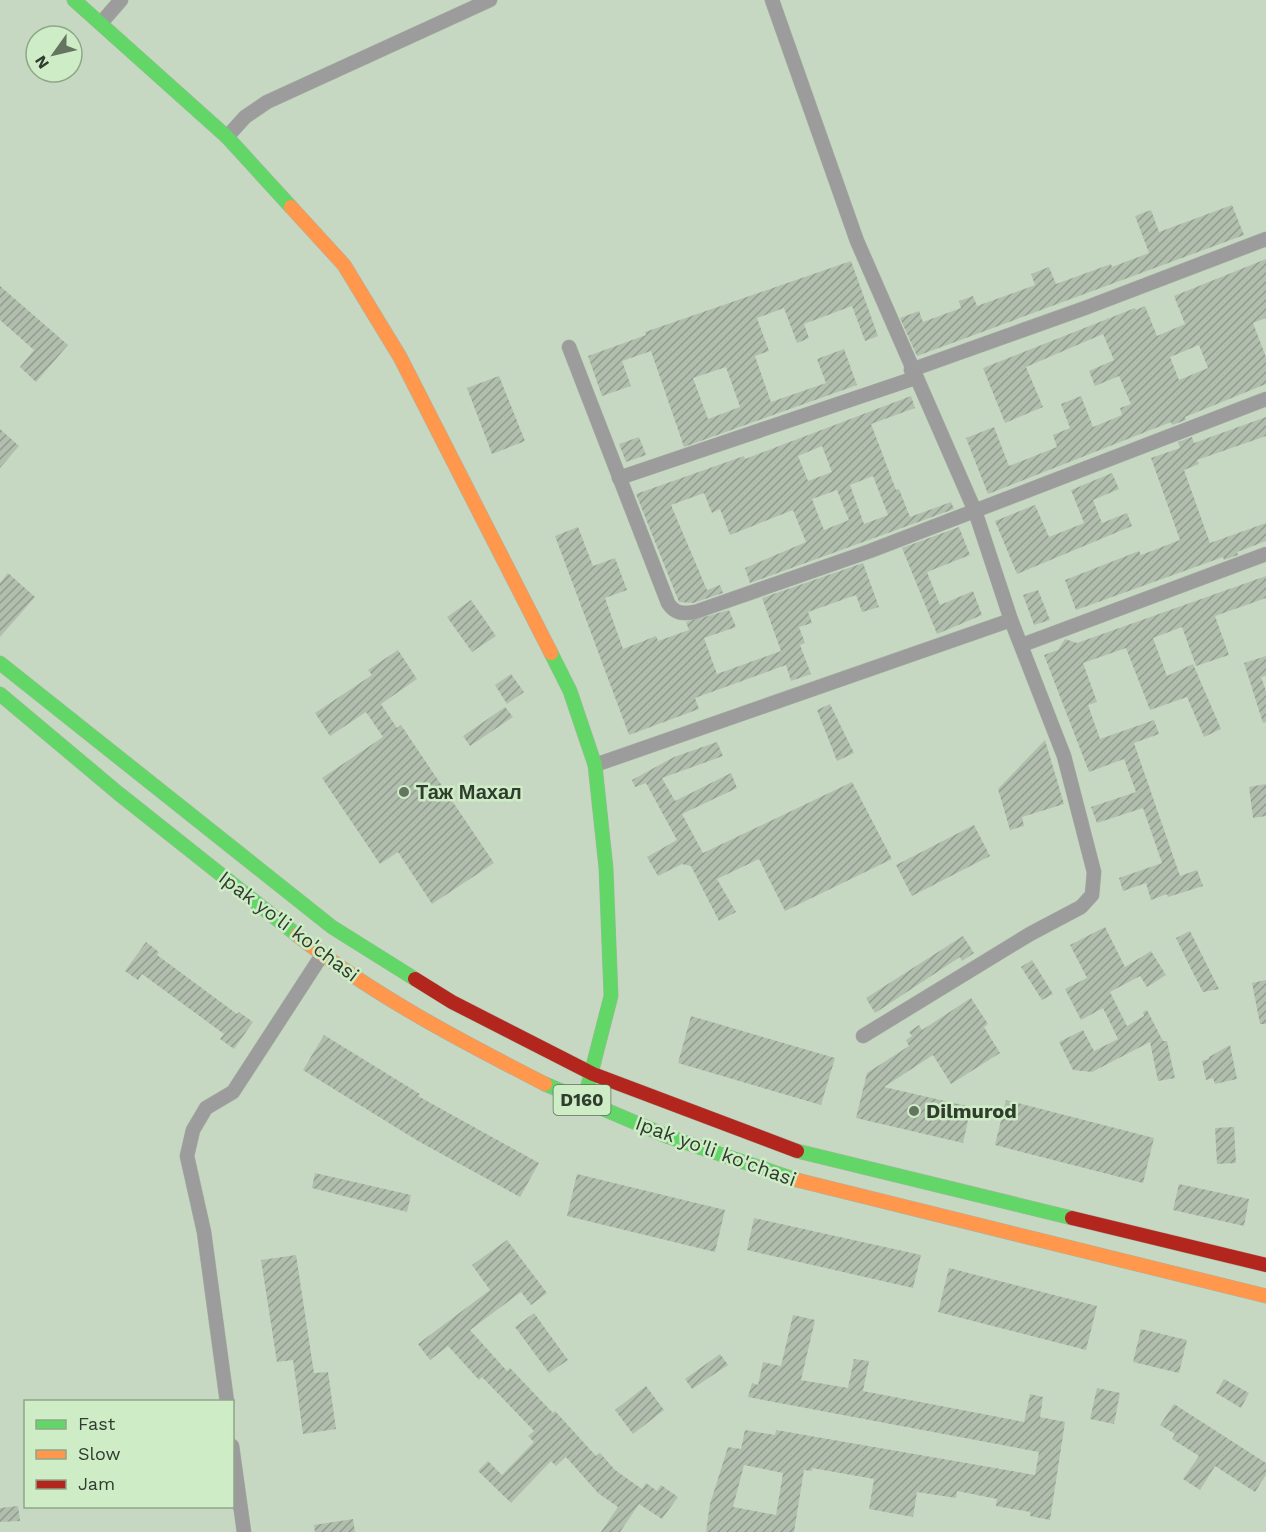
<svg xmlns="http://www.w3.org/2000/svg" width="1266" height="1532" font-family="'Work Sans',sans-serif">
<defs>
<pattern id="building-hatch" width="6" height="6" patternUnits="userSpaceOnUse" patternTransform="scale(1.5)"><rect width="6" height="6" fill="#b1beae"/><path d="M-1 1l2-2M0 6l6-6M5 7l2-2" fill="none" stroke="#909c8e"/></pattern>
</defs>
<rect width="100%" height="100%" fill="#c7d8c2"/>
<!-- building -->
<g fill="url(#building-hatch)" fill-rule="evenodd">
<polygon points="1232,205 1244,235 917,356 900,318 919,311 923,322 961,308 959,301 973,296 977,306 1035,285 1031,274 1049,267 1056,284 1111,264 1112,267 1149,253 1135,216 1151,210 1159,232"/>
<path d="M1266 259V318L1253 323 1266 357V384L1185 417 1186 420 1172 425 1171 422 988 494 966 438 994 427 1009 466 1057 447 1053 435 1070 428 1061 404 1081 396 1093 427 1122 415 1120 408 1131 404 1119 376 1095 386 1089 371 1114 360 1103 334 1026 367 1043 407 1005 423 983 368 1135 308 1136 310 1145 306 1157 336 1185 324 1174 296ZM1199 345 1208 368 1179 380 1170 357Z"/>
<path d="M851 261 878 336 865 341 852 306 804 324 809 338 797 343 784 308 757 318 769 351 755 356 771 402 826 383 817 359 844 349 857 385 684 447 651 351 622 361 631 386 602 396 588 356 646 335 645 332ZM726 367 740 407 708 419 693 378Z"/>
<polygon points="0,286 68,345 36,382 20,367 34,350 0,320"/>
<polygon points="499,376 525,441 492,454 467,388"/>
<path d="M911 396 915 408 871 424 881 450 896 490 899 489 910 517 951 502 954 509 750 583 745 568 806 542 793 510 730 535 720 509 712 513 704 493 671 505 707 590 720 585 723 593 693 603 679 602 636 494 744 456 745 459ZM822 446 832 472 808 481 798 456ZM873 476 888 515 864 524 850 485ZM837 490 849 520 824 530 812 499Z"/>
<polygon points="1266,417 1266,436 1197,460 1199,464 1184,470 1210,543 1266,523 1266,541 1237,552 1238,555 1224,560 1223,557 1076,610 1065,580 1139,551 1141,555 1180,540 1151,458 1180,448 1178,442 1192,437 1194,443"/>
<polygon points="0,429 19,446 0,468"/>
<polygon points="639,437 646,455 626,462 619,444"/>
<polygon points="1112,473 1119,489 1093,500 1102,523 1127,513 1132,526 1017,574 995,521 1035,505 1049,537 1084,523 1071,490"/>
<polygon points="578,527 593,566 615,558 627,590 605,598 623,649 656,636 658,641 689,630 686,622 729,610 736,627 704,638 717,674 781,651 762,598 863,563 879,607 862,612 856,595 808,612 812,623 799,627 805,643 800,645 811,674 791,681 786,665 695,698 699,709 629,735 555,536"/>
<polygon points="959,527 970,555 927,572 940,605 973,591 982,615 937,634 902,548"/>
<polygon points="8,573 35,597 0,637 0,583"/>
<polygon points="1266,576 1266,598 1215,616 1229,655 1196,666 1182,627 1153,638 1167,676 1193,664 1221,729 1204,737 1187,697 1150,710 1126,648 1083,663 1097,702 1088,705 1100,739 1154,720 1159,734 1134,743 1180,876 1197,870 1203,886 1168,897 1167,894 1151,900 1146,883 1123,891 1119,878 1162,863 1143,808 1097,823 1091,807 1136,792 1124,759 1089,772 1044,655 1058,650 1065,639 1077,643"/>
<polygon points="1038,590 1050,620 1034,625 1023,595"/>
<polygon points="471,600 496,636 472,652 447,617"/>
<polygon points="398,650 417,679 381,704 397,728 401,725 494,863 432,904 398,852 380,864 322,778 383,737 366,712 330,736 315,713 372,675 368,670"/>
<polygon points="1266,656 1266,676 1261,677 1266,691 1266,722 1263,723 1244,663"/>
<polygon points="511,674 524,692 507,704 495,685"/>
<polygon points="830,704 854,753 837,761 817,710"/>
<polygon points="505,707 513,717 470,746 463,736"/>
<polygon points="1045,740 1064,804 1022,817 1024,826 1010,830 998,789"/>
<polygon points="717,742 723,756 662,778 675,801 731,773 737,788 682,814 703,853 852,782 892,859 785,911 759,859 717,879 736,912 719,921 691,866 682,864 658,876 647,857 677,840 646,783 635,787 632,780 674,757"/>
<polygon points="1266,784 1266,816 1253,818 1249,787"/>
<polygon points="974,825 990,856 912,896 896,865"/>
<polygon points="1105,927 1125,967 1151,951 1166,975 1147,987 1140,976 1110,992 1127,1026 1144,1016 1143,1012 1147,1010 1163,1041 1167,1041 1175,1078 1158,1081 1150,1042 1092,1072 1073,1070 1059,1042 1083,1030 1094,1051 1118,1039 1103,1008 1081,1020 1065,989 1087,978 1070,945"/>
<polygon points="1190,931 1219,989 1203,992 1191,969 1176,938"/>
<polygon points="963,936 974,953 962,961 960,957 875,1013 866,998"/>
<polygon points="146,942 159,952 157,955 237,1014 239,1012 253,1022 234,1049 220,1039 224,1034 142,974 138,980 125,971"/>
<polygon points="1032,960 1053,994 1042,1000 1021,967"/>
<polygon points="1266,980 1266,1024 1260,1024 1252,983"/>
<polygon points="971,998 988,1024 984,1027 1000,1053 951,1084 933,1055 884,1087 971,1107 963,1143 856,1118 867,1073 909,1046 906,1040 912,1036 909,1032 919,1025 922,1030"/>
<polygon points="691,1016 835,1058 821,1105 678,1063"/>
<polygon points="324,1035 420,1094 418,1096 539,1163 520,1197 418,1141 303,1070"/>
<polygon points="1230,1045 1237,1079 1215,1084 1213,1078 1206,1080 1202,1061 1209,1059 1209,1057"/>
<polygon points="1006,1100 1154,1138 1143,1183 995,1145"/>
<polygon points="1234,1127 1236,1163 1217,1164 1215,1128"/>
<polygon points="315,1173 411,1195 407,1212 312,1188"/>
<polygon points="577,1174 725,1210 715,1252 567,1216"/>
<polygon points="1179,1184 1249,1199 1244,1226 1173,1210"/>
<polygon points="754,1218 921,1255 913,1288 747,1250"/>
<polygon points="507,1240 547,1293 531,1305 521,1292 470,1330 507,1371 510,1368 553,1413 555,1411 596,1456 600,1453 615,1470 642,1489 646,1483 657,1491 661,1485 678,1497 662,1519 639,1504 620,1532 601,1532 618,1507 598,1493 566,1457 556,1466 551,1461 511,1503 478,1471 488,1461 502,1475 534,1442 528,1436 534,1431 482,1377 479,1380 448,1346 430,1360 418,1344 490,1290 472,1265"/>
<polygon points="296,1255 314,1373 328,1372 336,1429 303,1434 293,1360 277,1362 261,1260"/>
<polygon points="949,1268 1097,1306 1086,1350 938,1312"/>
<polygon points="534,1313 568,1360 549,1373 515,1327"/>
<path d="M793 1315 815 1320 801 1380 848 1388 854 1359 869 1361 863 1391 1024 1422 1030 1394 1043 1397 1040 1417 1065 1422 1050 1520 1030 1516V1512L996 1506 997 1499 957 1491 956 1498 917 1492 913 1517 869 1509 874 1479 812 1468V1471L804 1470 794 1532H706L710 1504 728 1447 741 1449 745 1430 775 1435 776 1430 1035 1475 1039 1452 748 1397 752 1383 758 1385 763 1362 781 1366ZM744 1465 783 1473 776 1515 733 1507Z"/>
<polygon points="1141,1329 1187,1340 1179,1373 1133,1362"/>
<polygon points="720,1354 728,1365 692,1389 685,1379"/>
<polygon points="1224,1379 1249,1393 1241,1408 1216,1393"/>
<polygon points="646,1386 664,1410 633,1434 615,1410"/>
<polygon points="1097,1388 1120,1393 1114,1424 1090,1419"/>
<polygon points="1174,1404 1266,1463 1266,1475 1255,1492 1215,1466 1200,1490 1183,1479 1199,1456 1172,1439 1175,1434 1160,1425"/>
<polygon points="18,1506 20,1521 0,1522 0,1508"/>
<polygon points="353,1519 355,1532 315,1532 314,1525"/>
</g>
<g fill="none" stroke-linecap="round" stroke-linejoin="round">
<!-- street casing -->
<g stroke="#a7b4a3" stroke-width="15">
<g id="street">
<polyline points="772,0 857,241 975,511 1011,620 1064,756 1094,872 1092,895 1081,907 1030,934 863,1036"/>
<polyline points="101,23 121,0"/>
<polyline points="227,137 245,117 267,102 490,0"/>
<path d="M569 347 668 603C675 614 683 614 695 612L870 551 1266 399"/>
<polyline points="911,370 1085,308 1266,239"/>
<polyline points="619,478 915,378"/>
<polyline points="1022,645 1266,554"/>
<polyline points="595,765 1011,620"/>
<polyline points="227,1402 204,1232 187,1156 193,1130 206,1108 233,1092 322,955"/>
<polyline points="232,1446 244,1532"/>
</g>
</g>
<!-- fast casing -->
<g stroke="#a7b4a3" stroke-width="15">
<g id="fast">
<polyline points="74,0 227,137 291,207"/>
<polyline points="551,653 570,691 595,765 606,868 611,996 584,1101"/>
<polyline points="0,663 332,927 415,979"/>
<polyline points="0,694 118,793 297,935"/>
<polyline points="545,1084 669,1137 797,1180"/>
<polyline points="797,1151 1072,1218"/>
</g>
</g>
<!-- slow casing -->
<g stroke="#a7b4a3" stroke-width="15">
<g id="slow">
<polyline points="291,207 344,265 400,357 551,653"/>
<path d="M297 935C373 995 459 1040 545 1084"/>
<polyline points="797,1180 1266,1296"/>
</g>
</g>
<!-- jam casing -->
<g stroke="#a7b4a3" stroke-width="15">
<g id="jam">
<polyline points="415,979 452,1002 593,1074 797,1151"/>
<polyline points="1072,1218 1266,1265"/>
</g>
</g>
<!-- street -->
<use href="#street" stroke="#9d9c9d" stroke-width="14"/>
<!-- fast -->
<use href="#fast" stroke="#63d668" stroke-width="14"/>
<!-- slow -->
<use href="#slow" stroke="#ff974d" stroke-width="14"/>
<!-- jam -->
<use href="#jam" stroke="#b3261e" stroke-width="14"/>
</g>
<!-- markers -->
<g fill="#657361" stroke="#ceedc7" stroke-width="2">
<circle cx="404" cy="792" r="6"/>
<circle cx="914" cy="1111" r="6"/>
</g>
<g text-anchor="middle" stroke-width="5" stroke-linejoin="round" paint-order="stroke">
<!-- shield labels -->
<rect fill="#ceedc7" stroke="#5f715b" stroke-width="1.5" x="553.5" y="1085" width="57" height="30" rx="4.5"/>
<g font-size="18" font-weight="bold" fill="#303c2d">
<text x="582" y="1106">D160</text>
</g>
<!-- poi labels -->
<g font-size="20" font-weight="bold" fill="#303c2d" stroke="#ceedc7" text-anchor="start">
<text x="416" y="799">Таж Махал</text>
<text x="926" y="1118">Dilmurod</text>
</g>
<!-- street labels -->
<g font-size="20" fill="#303c2d" stroke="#ceedc7">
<text transform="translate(289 926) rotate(37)" y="7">Ipak yo'li ko'chasi</text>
<text transform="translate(716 1151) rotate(20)" y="7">Ipak yo'li ko'chasi</text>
</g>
</g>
<!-- legend -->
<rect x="24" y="1400" width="210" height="108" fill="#ceedc7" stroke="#8fa689" stroke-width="1.5"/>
<rect x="36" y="1420" width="30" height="9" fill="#63d668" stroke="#8fa689" stroke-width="1.5"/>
<text x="78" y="1430" font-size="18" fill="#303c2d">Fast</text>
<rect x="36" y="1450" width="30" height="9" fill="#ff974d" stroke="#8fa689" stroke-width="1.5"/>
<text x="78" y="1460" font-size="18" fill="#303c2d">Slow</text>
<rect x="36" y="1480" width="30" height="9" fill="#b3261e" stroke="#8fa689" stroke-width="1.5"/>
<text x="78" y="1490" font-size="18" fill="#303c2d">Jam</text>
<!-- north arrow -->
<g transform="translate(54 54) rotate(236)"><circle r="28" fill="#ceedc7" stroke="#8fa689" stroke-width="1.5"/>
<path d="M0-4.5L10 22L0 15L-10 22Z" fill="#657361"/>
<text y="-9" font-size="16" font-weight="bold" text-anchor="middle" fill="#303c2d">N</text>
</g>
</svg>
